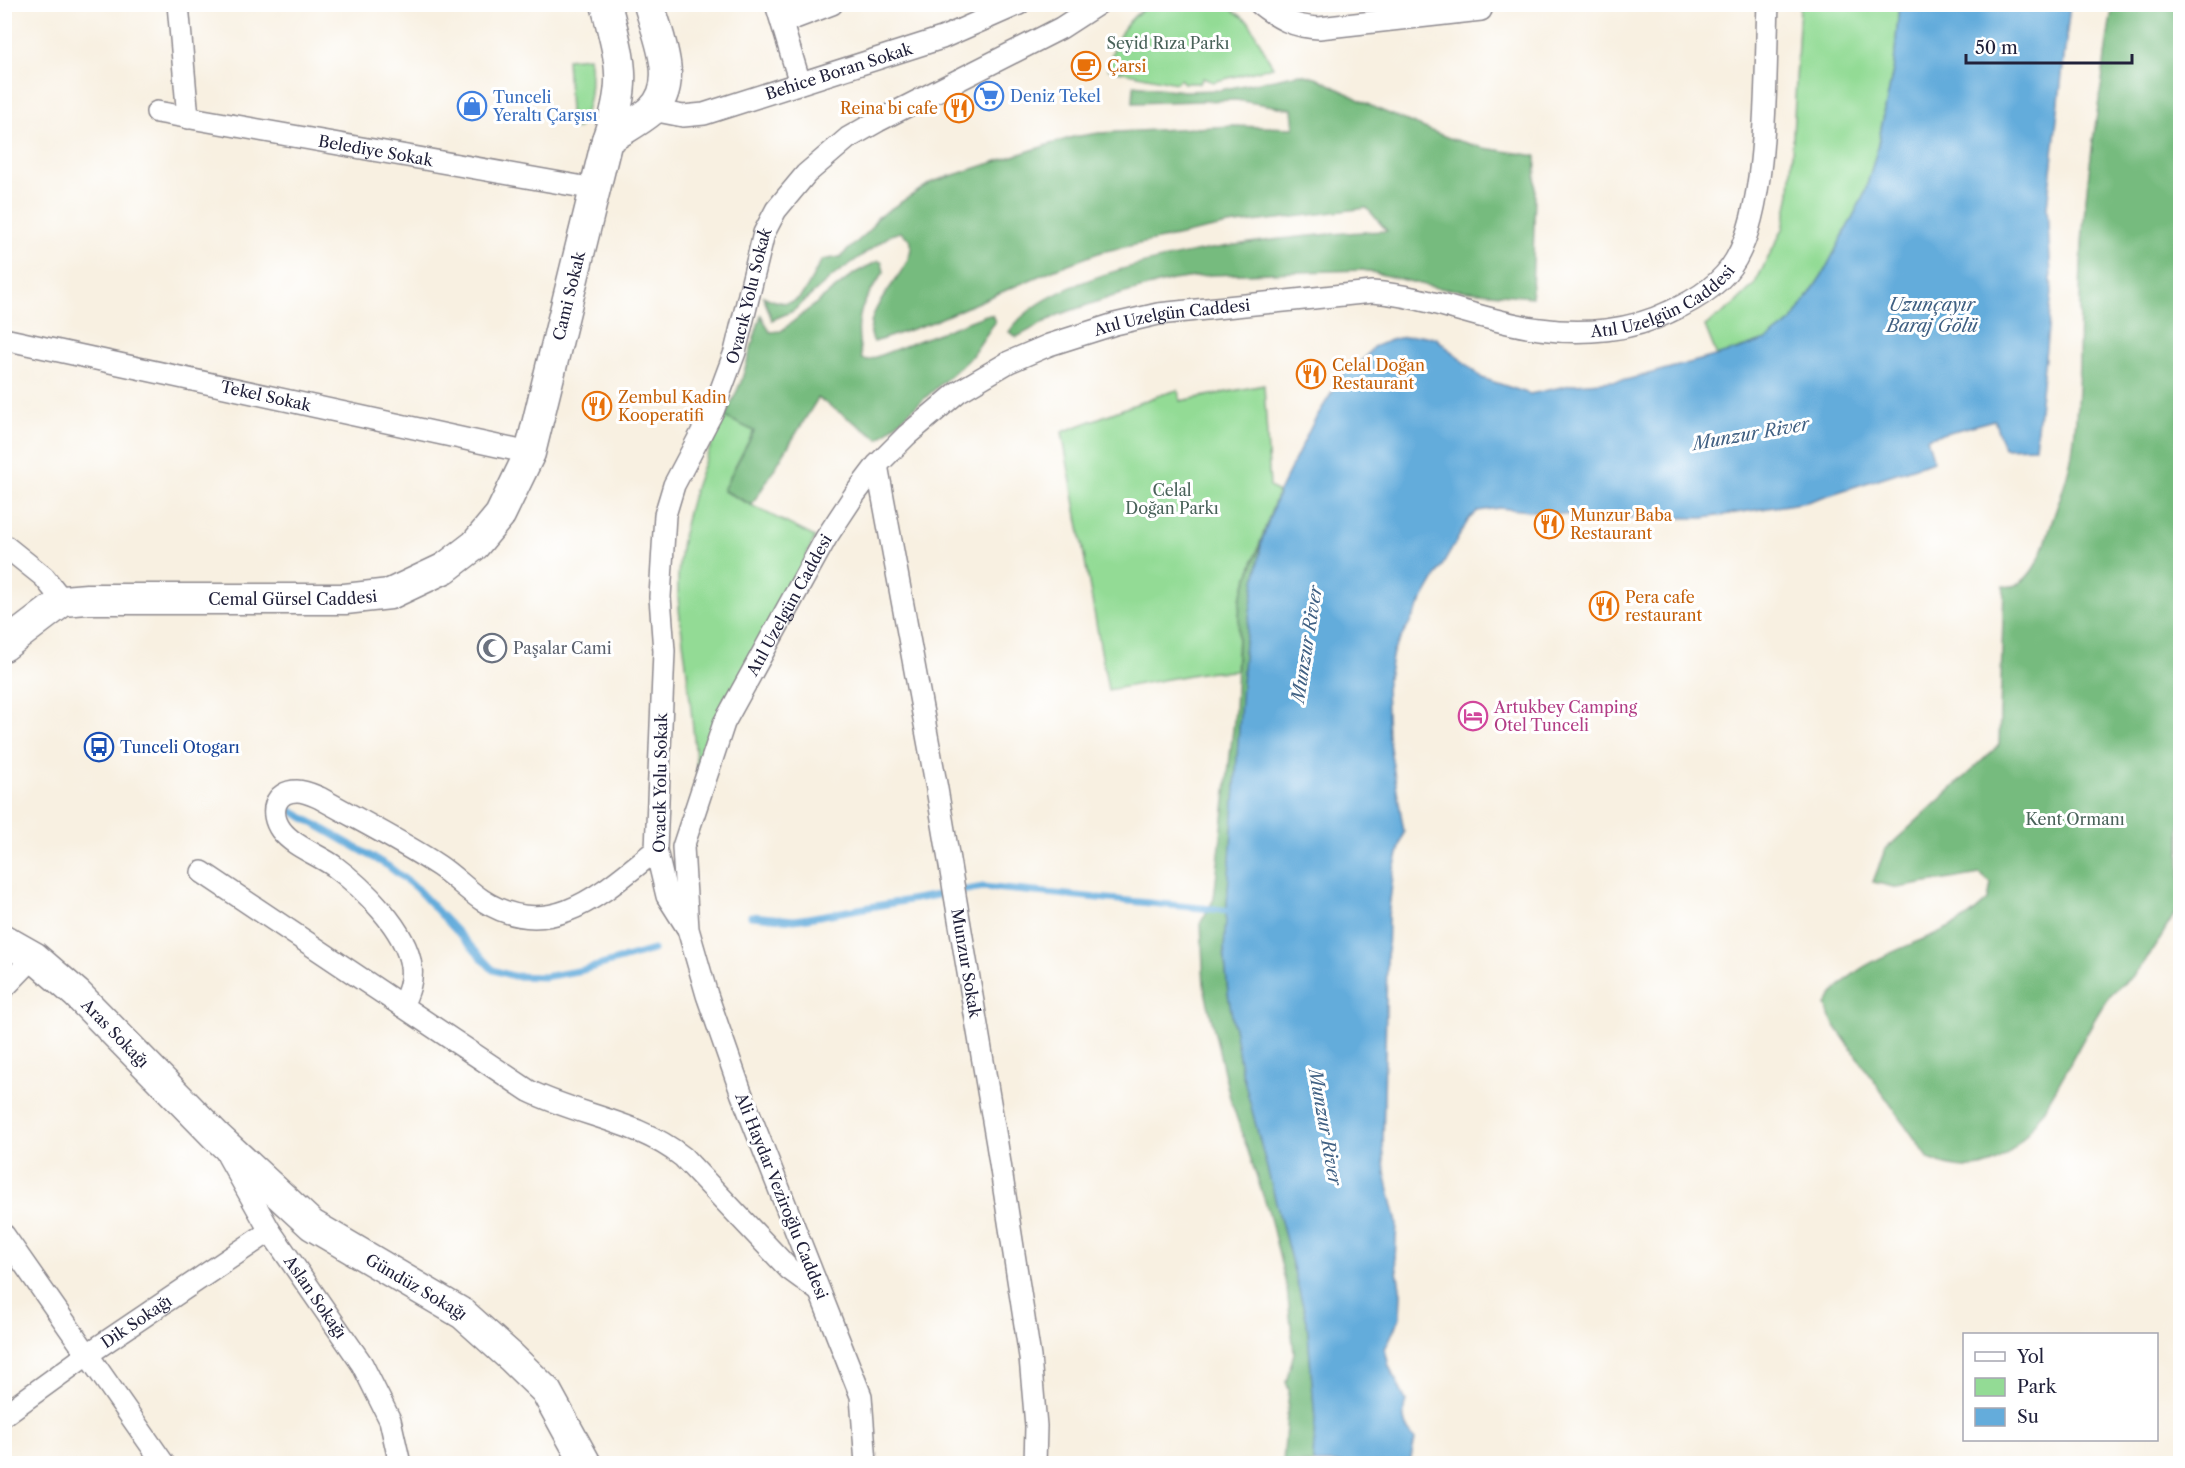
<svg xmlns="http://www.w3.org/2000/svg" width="2185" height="1468" font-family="'Libre Caslon Text',serif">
<rect width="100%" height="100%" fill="#fff"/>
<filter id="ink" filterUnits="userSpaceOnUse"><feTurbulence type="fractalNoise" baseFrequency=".0167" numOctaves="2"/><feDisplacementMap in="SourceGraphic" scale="12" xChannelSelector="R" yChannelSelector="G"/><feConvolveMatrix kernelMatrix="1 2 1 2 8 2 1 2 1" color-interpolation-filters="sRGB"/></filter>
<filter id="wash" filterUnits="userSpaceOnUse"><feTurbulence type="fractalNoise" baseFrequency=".008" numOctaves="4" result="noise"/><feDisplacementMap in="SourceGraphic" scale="24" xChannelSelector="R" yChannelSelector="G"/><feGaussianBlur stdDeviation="1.35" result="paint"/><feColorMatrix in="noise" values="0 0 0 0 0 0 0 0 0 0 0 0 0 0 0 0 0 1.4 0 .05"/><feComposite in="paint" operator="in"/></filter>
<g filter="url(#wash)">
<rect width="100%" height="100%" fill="#f8f0e1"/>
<!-- green -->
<g fill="#93db95" stroke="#5a7e68" stroke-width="1.5">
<path d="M1153 4 1226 5 1249 22 1273 67 1213 82 1203 78 1200 83H1184L1180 79 1176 83 1108 69C1114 41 1125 17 1153 4Z"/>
<polygon points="1800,5 1899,5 1894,65 1876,154 1864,195 1824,272 1792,321 1766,340 1717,356 1705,326 1732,306 1754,285 1783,229 1790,193"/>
<path d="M589 57C593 81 591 109 578 129L571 128 567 59Z"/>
<polygon points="1264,385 1270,487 1278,492 1240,599 1236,671 1201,673 1108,690 1062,432 1160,395 1178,390 1180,401"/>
<path d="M725 417 754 431 723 491 815 537 699 790C695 748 691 706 686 664 682 631 675 596 679 564 684 511 701 463 725 417Z"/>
</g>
<!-- forest -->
<g fill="#76bb7e" stroke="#4c6e5c" stroke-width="1.5">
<path d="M2113 5H2180V905C2166 927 2153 954 2135 974 2127 982 2115 988 2108 998 2079 1038 2038 1142 1995 1162 1973 1173 1950 1168 1929 1159L1833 1023 1826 1005C1853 956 1918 947 1963 920 1972 915 1980 907 1988 900L1991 883 1980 874 1898 888 1873 882 1885 850 1999 745 2004 586C2029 591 2044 550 2049 531 2057 505 2068 480 2072 453 2083 379 2077 304 2083 230 2087 180 2094 131 2102 81 2105 56 2108 30 2113 5Z"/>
<path d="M1299 74 1316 77 1375 108 1449 138 1484 148 1536 156 1532 297 1437 288 1363 270 1211 275 1173 280 1114 296 1058 315 1017 337 1009 332C1058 257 1301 233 1387 231L1367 208 1228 225 1101 252 1055 269 930 323 874 342C855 308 920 270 910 239L900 232 891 235 833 276 793 311 772 320 763 296C802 316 804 289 822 260L840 257 868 232 878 217 932 182 1073 137 1099 133 1233 126 1294 128 1292 109 1236 100 1133 103 1134 85 1184 91 1220 90Z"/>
<path d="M878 261 882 262 884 272C860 306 853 317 862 359L868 360 986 315H992L995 322 971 357 879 439 818 398 752 505 723 490 754 431 725 417 741 382 761 315 770 332 781 331 855 273Z"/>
<polygon points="1262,540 1245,642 1224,951 1228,993 1241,1068 1307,1321 1315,1419 1313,1463 1283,1463 1289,1390 1286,1382 1294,1353 1287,1289 1269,1213 1230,1098 1204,987 1201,922 1214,899 1235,711 1240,599"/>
</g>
<!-- water -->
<path fill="#64acdb" stroke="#43678b" stroke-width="1.5" d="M1899 5H2070L2047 207 2052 293 2035 447 2004 448 1994 420 1927 438 1934 461 1807 502 1704 518 1591 517 1499 508 1478 511 1469 519 1393 652 1386 689 1388 736 1404 832 1394 869 1388 916 1383 1144 1385 1173 1397 1223 1395 1259 1401 1293 1400 1317 1385 1349 1389 1366 1406 1401C1401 1415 1404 1429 1415 1439L1410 1463H1313L1315 1419 1307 1321 1241 1068 1228 993 1224 948 1245 642 1262 540 1278 494 1314 421 1349 365 1360 364 1373 347 1393 339 1420 335 1436 338 1482 378 1530 394 1575 384 1626 380 1737 350 1766 340 1792 321 1824 272 1864 195 1876 154 1894 65Z"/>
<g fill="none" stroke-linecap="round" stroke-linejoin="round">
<!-- stream -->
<g stroke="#64acdb" stroke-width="7">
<polyline points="292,811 388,866 416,888 493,970 513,976 544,977 583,970 653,950"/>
<polyline points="751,916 794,920 808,918 983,887 1233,911"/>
</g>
</g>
</g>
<g filter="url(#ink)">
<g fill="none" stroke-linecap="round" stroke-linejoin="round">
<!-- street casing -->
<g stroke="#8d898e" stroke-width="24">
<g id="street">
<polyline points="178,4 188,118"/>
<polyline points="776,4 800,83"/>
<path d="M1260 4C1279 19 1294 27 1319 28L1481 10"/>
<polyline points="782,23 832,4"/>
<path id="s1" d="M652 110 683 116 704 114 942 38 1019 4"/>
<path id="s2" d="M157 112 595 189"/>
<path id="s3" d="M4 339 530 453"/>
<path id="s4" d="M877 465 937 789 997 1144 1030 1357 1036 1426 1035 1464"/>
<polyline points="4,545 44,577 63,601"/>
<path d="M202 872 529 1091C580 1116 638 1121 683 1157L789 1269 819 1291"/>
<path id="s5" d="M686 926 667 896 656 850 664 651 660 597 665 515 674 485 713 411 735 352 764 233 776 210 806 174 848 138 878 121 1061 28 1098 4"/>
<polyline points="4,988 34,957"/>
<path d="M402 1006C408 993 413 981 411 966 406 929 362 887 334 866 317 854 293 846 281 830 269 813 274 791 297 791 305 791 313 795 320 798 359 820 401 841 439 866 454 876 467 890 482 900 551 945 604 891 656 850"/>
<path id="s6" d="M228 1156 270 1231 362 1364 390 1420 400 1464"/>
<polyline points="4,1235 164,1464"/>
<path id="s7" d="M4 1415 88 1354 270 1231"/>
<path id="s8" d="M866 1464 861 1396 742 1095 707 995 688 929 683 847 724 723 826 538 855 494 877 465 907 435 958 392 1009 362 1049 345 1115 324 1158 314 1372 292C1430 296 1484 322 1540 329 1583 335 1631 331 1669 312 1694 301 1722 284 1736 259 1769 201 1765 74 1768 4"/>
</g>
</g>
<!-- secondary casing -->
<g stroke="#8d898e" stroke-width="33">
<g id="secondary">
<path d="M607 140C621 130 638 122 651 111 681 84 658 37 649 4"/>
<path id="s9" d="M4 646 63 601 87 599H345L390 594 445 568 475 545 500 515 530 453 607 140C628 81 621 63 606 4"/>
<path id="s10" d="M4 940 34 957 77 994 217 1137 312 1225 463 1314 511 1357 546 1391 586 1464"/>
</g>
</g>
<!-- street -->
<use href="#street" stroke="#fff" stroke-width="21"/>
<!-- secondary -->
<use href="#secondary" stroke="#fff" stroke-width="30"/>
</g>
</g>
<!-- icons -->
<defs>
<g id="cafe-ring" transform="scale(1.5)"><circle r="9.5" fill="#fff" stroke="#e8710a" stroke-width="1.5"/><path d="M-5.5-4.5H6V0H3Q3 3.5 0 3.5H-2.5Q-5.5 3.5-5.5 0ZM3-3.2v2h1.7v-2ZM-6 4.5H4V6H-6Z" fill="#e8710a"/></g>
<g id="supermarket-ring" transform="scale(1.5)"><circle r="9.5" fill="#fff" stroke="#3f7fe0" stroke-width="1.5"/><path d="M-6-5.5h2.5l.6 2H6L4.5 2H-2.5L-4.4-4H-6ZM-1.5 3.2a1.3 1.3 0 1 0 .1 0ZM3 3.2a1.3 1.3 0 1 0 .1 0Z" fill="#3f7fe0"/></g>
<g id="shop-ring" transform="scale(1.5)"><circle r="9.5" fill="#fff" stroke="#3f7fe0" stroke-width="1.5"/><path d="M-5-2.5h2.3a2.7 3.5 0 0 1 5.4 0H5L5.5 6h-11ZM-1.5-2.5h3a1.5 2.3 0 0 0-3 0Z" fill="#3f7fe0"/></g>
<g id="restaurant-ring" transform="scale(1.5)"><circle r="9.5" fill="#fff" stroke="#e8710a" stroke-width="1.5"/><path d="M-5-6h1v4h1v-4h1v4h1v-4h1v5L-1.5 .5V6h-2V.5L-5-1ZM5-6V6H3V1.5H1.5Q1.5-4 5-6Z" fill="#e8710a"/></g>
<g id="mosque-ring" transform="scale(1.5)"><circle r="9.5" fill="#fff" stroke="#6b7280" stroke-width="1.5"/><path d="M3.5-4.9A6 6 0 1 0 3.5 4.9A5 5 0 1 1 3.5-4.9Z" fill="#6b7280"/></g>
<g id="hotel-ring" transform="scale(1.5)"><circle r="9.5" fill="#fff" stroke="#d1479c" stroke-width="1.5"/><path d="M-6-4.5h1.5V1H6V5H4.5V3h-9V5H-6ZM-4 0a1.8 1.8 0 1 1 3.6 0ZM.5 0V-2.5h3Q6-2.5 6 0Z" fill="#d1479c"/></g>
<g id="bus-ring" transform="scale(1.5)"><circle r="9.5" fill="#fff" stroke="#1a4fb4" stroke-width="1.5"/><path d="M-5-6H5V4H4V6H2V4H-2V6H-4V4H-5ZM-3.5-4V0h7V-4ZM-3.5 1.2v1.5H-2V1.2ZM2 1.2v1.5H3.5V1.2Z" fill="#1a4fb4"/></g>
</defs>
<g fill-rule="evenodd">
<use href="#cafe-ring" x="1086" y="66"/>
<use href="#supermarket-ring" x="989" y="96"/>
<use href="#shop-ring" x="472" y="106"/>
<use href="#restaurant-ring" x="959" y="108"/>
<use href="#restaurant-ring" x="1311" y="374"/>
<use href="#restaurant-ring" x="597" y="406"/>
<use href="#restaurant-ring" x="1549" y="524"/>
<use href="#restaurant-ring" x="1604" y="606"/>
<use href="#mosque-ring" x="492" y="648"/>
<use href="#hotel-ring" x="1473" y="716"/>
<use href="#bus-ring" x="99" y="747"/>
</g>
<g text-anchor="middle" stroke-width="6" stroke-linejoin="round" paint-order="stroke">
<!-- park labels -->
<g font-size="16" fill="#4a635a" stroke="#fff">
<text x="1168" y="49">Seyid Rıza Parkı</text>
<text x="1172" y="496">Celal<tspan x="1172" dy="18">Doğan Parkı</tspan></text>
<text x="2075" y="825">Kent Ormanı</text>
</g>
<!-- food labels -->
<g font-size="16" fill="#c56008" stroke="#fff" text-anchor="start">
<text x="1107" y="72">Çarsi</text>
<text x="938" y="114" text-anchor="end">Reina bi cafe</text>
<text x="1332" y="371">Celal Doğan<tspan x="1332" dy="18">Restaurant</tspan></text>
<text x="618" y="403">Zembul Kadin<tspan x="618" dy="18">Kooperatifi</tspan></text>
<text x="1570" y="521">Munzur Baba<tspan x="1570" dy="18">Restaurant</tspan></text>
<text x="1625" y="603">Pera cafe<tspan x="1625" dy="18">restaurant</tspan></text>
</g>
<!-- street labels -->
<g font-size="16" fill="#22223b" stroke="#fff">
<text dy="6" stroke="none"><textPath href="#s1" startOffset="194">Behice Boran Sokak</textPath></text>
<text dy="6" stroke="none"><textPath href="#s2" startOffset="222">Belediye Sokak</textPath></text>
<text dy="6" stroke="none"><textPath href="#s9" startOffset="770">Cami Sokak</textPath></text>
<text dy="6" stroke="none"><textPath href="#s8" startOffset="1922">Atıl Uzelgün Caddesi</textPath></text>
<text dy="6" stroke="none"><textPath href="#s5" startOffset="654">Ovacık Yolu Sokak</textPath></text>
<text dy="6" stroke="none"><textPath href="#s8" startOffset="1418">Atıl Uzelgün Caddesi</textPath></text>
<text dy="6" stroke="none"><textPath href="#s3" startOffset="268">Tekel Sokak</textPath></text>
<text dy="6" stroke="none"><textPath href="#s9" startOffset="304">Cemal Gürsel Caddesi</textPath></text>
<text dy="6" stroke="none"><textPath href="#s8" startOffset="914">Atıl Uzelgün Caddesi</textPath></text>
<text transform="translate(660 783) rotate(-89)" y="6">Ovacık Yolu Sokak</text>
<text dy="6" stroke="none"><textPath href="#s4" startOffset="506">Munzur Sokak</textPath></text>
<text dy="6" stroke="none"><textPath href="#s10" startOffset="146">Aras Sokağı</textPath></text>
<text transform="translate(782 1196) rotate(68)" y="6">Ali Haydar Veziroğlu Caddesi</text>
<text dy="6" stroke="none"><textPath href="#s10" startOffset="542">Gündüz Sokağı</textPath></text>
<text dy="6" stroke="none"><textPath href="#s6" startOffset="166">Aslan Sokağı</textPath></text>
<text dy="6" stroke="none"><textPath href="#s7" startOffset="162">Dik Sokağı</textPath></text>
</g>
<!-- shop labels -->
<g font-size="16" fill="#366cbe" stroke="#fff" text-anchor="start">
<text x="1010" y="102">Deniz Tekel</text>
<text x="493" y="103">Tunceli<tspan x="493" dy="18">Yeraltı Çarşısı</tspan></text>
</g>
<!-- worship labels -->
<g font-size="16" fill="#5b616d" stroke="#fff" text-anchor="start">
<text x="513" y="654">Paşalar Cami</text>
</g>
<!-- hotel labels -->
<g font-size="16" fill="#b23c85" stroke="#fff" text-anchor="start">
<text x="1494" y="713">Artukbey Camping<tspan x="1494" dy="18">Otel Tunceli</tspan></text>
</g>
<!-- transit labels -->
<g font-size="16" fill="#164399" stroke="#fff" text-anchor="start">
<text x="120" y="753">Tunceli Otogarı</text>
</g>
<!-- water labels -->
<g font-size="18" font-style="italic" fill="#406083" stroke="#fff">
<text x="1932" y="311">Uzunçayır<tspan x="1932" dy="21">Baraj Gölü</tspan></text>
<text transform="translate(1751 434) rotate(-10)" y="6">Munzur River</text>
<text transform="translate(1307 644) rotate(-81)" y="6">Munzur River</text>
<text transform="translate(1325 1127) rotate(80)" y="6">Munzur River</text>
</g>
</g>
<!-- margin -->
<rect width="2185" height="1468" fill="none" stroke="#fff" stroke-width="24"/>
<!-- legend -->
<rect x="1963" y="1333" width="195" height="108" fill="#ffffff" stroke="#a7a7b1" stroke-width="1.5"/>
<rect x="1975" y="1352" width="30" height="9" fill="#ffffff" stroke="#a7a7b1" stroke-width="1.5"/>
<text x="2017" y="1363" font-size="18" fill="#22223b">Yol</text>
<rect x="1975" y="1378" width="30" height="18" fill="#93db95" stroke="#a7a7b1" stroke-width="1.5"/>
<text x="2017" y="1393" font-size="18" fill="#22223b">Park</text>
<rect x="1975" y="1408" width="30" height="18" fill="#64acdb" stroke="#a7a7b1" stroke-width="1.5"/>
<text x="2017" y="1423" font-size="18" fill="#22223b">Su</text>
<!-- scale -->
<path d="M1966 54v9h166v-9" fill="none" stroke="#22223b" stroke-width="3"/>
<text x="1975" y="54" font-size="18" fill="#22223b" stroke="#ffffff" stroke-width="4.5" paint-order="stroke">50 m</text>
</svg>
